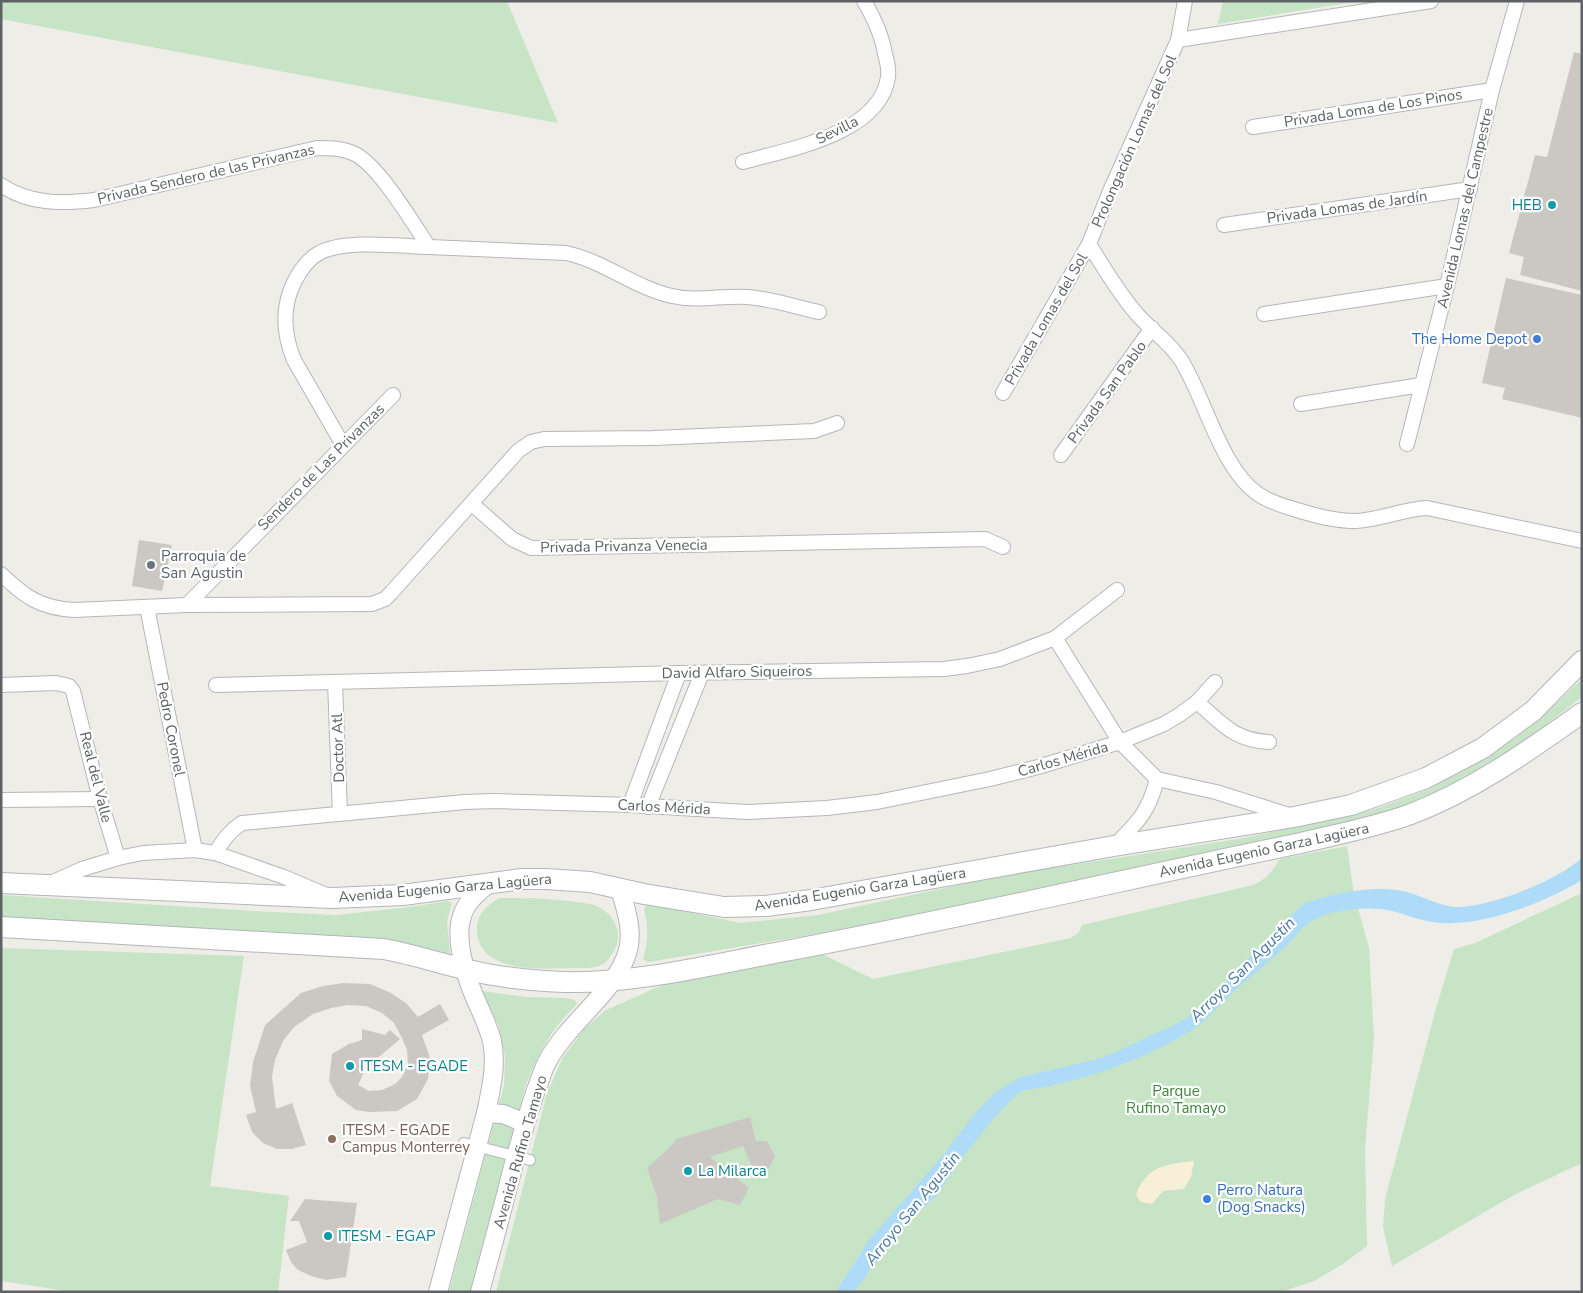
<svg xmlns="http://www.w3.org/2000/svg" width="1583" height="1293" font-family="'Nunito Sans',sans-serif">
<rect width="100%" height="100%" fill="#efede7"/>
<!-- green -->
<g fill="#c7e4c6">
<polygon points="1,1 507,1 558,123 1,19"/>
<polygon points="1223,1 1360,1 1218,24"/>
<path d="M1582 679V697L1493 764 1431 796 1381 816 938 911 821 933 649 962 643 959C648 943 649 926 644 909L647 904 741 923 818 915 1001 876 1238 839 1344 817 1378 808 1429 789 1461 772 1514 739 1540 719Z"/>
<path d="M1347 846 1354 894 1369 948 1374 1037 1365 1149 1367 1246 1343 1264 1314 1281 1281 1292H496L547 1093 563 1057 584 1029 606 1010 667 983 822 954 873 979 1071 938 1079 932 1082 925 1253 885C1267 879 1272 871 1280 859Z"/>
<polygon points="1582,893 1582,1163 1514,1195 1392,1266 1383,1227 1385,1199 1435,1012 1454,949 1475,943"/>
<polygon points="1,895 254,911 336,915 410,907 448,901 452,903 447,921 450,955 422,947 389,941 1,917"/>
<path d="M499 898C525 898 550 898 575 902 581 903 589 903 594 905 614 912 626 935 612 954 610 956 608 961 605 963 596 969 582 968 571 968 540 969 479 973 477 931 476 914 487 906 499 898Z"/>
<polygon points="1,948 244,956 210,1186 289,1196 278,1292 73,1292 1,1281"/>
<path d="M482 991 527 997 566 998 575 1000 577 1004C550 1031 538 1053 525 1088L471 1292H449L504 1085 505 1056 499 1027Z"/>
</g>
<!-- sand -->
<path fill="#f8efd9" d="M1194 1161 1191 1177 1184 1189 1163 1191 1152 1204 1141 1202 1136 1195C1146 1166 1167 1164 1194 1161Z"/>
<!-- water -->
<path fill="#aedbf8" d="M1582 858V880C1542 904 1478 929 1432 922 1418 920 1405 914 1392 911 1371 906 1344 909 1324 915 1303 923 1301 931 1287 945 1279 953 1270 960 1261 968 1250 977 1238 987 1227 998 1218 1006 1210 1016 1200 1024 1159 1055 1076 1084 1025 1090L1017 1094 993 1119 965 1154 936 1196 900 1229 854 1292H836L869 1240 945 1153 971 1118 993 1094 1020 1077 1094 1060 1111 1054 1174 1025 1196 1012 1303 904C1332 893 1376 884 1407 892 1422 896 1444 908 1459 907 1493 906 1556 881 1582 858Z"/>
<!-- building -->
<g fill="#cbc8c4">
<polygon points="1574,52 1582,54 1582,291 1520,275 1524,257 1509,253 1535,155 1547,157"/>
<polygon points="1506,278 1582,295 1582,418 1502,399 1505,388 1482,383"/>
<polygon points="139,540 172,545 162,591 132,586"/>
<polygon points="343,983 370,984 391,993 407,1004 418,1017 440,1004 449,1020 422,1035 430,1058 428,1079 417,1099 397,1111 369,1112 356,1110 337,1096 329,1081 332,1054 349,1044 362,1040 362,1029 385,1035 390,1030 400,1039 366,1068 358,1085 369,1091 382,1090 395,1084 402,1077 408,1064 407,1050 402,1038 394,1023 382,1013 366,1006 348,1005 331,1008 313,1014 294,1027 283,1041 275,1060 272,1077 276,1109 292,1103 306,1145 292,1149 277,1149 263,1143 252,1132 246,1115 256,1112 250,1086 253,1062 265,1025 301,993 323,986"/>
<polygon points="750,1117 756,1141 767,1141 775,1157 766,1174 752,1166 743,1146 710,1157 749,1188 740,1205 718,1199 660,1224 657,1197 647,1168 667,1150 677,1139"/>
<polygon points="305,1199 357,1203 346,1277 326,1280 311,1276 298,1270 291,1262 286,1250 307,1242 299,1221 290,1221"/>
</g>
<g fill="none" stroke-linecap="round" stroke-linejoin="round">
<!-- pedestrian casing -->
<g stroke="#b4b7ba" stroke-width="12">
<polyline id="pedestrian" points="464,1143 530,1160"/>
</g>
<!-- minor casing -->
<g stroke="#b4b7ba" stroke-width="16">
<g id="minor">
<path d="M1185 1 1178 40 1110 191 1089 244C1104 268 1118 292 1136 313 1150 330 1169 341 1181 360 1205 398 1221 469 1258 494 1269 502 1284 506 1297 510 1316 516 1336 521 1356 521 1380 520 1403 509 1427 508L1582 541"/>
<polyline points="1178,40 1431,1"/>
<polyline points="1253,127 1492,90"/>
<path d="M743 162C789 149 880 134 888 77 889 70 887 61 885 54 882 35 874 18 864 1"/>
<path d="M1 185C29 204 61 204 94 200L317 148C329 148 343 148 355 154 380 167 412 222 429 247L566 253C604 261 635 288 672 296 698 302 723 295 748 297 772 299 796 307 819 312"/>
<polyline points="1224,225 1470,189"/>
<polyline points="1264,314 1447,286"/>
<polyline points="1003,393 1089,244"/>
<polyline points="1301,404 1421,385"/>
<polyline points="1407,444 1447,286 1492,90 1517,1"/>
<path d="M343 445 294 360C285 338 282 315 290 292 295 278 305 261 319 253 345 239 398 246 429 247"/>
<polyline points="1061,455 1152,328"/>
<polyline points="472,504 512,539 531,548 985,539 1003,547"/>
<path d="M1 574C25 597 40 608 74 610L187 605 372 604 385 599 391 593 518 451 531 442 544 439 654 438 814 431 837 423"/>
<polyline points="187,605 393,395"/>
<polyline points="147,607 195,850"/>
<polyline points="1055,638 1120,742 1157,779 1216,792 1292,816"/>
<polyline points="335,682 340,814"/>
<polyline points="1,685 56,683 69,686 73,691 100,799 118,858"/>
<polyline points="216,685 679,673 944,669 967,666 1000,659 1055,638 1117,590"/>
<path d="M1197 702C1223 724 1233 740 1269 742"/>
<polyline points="1,800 100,799"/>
<polyline points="630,805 679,673"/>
<polyline points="648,807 702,673"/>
<path d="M1114 846C1137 823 1149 812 1157 779"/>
<path d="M215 853C223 841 229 831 242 823L465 802 495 801 630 805 747 812 827 808 877 802 990 779 1038 767 1120 742 1164 724 1179 715 1197 702 1215 682"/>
<polyline points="51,883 82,869 118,858 143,853 195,850 215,853 284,877 324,894"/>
</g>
</g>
<!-- tertiary casing -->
<g stroke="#b4b7ba" stroke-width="20">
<g id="tertiary">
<polyline points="486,1113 503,1114 525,1123"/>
<path d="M438 1292 486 1113C491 1089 497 1065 492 1041 488 1025 481 1012 475 998 466 977 454 938 462 916 466 902 477 893 488 884"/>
<path d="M480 1292C492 1248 504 1204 515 1159 522 1136 528 1113 536 1090 540 1081 542 1071 547 1062 567 1024 609 997 625 959 635 936 627 912 620 889"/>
</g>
</g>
<!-- secondary casing -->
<g stroke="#b3b6ba" stroke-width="22">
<g id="secondary">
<polyline points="1,883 332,898 403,895 522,879 546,879 590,882 644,894 724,907 766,906 811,900 1114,846 1294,817 1351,805 1426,778 1483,748 1533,711 1582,661"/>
<path d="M1 927 384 949C421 956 456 969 493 975 516 979 540 981 564 982 638 984 718 963 791 950 961 918 1131 878 1301 843 1338 834 1376 827 1411 814 1474 790 1528 751 1582 713"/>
</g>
</g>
<!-- pedestrian -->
<use href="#pedestrian" stroke="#fff" stroke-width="10"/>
<!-- minor -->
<use href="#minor" stroke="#fff" stroke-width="14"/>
<!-- tertiary -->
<use href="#tertiary" stroke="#fff" stroke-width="18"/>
<!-- secondary -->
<use href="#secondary" stroke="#fff" stroke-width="20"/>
</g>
<!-- markers -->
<g fill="#0f9aa8" stroke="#fff" stroke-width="2">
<circle cx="1552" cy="205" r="5"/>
<circle cx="350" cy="1066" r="5"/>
<circle cx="688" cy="1171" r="5"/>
<circle cx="328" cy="1236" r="5"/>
</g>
<g fill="#3f7fe0" stroke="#fff" stroke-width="2">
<circle cx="1537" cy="339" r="5"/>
<circle cx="1207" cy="1199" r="5"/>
</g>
<circle fill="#6b7280" stroke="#fff" stroke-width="2" cx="151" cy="565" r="5"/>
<circle fill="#8d6e63" stroke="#fff" stroke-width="2" cx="332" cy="1139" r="5"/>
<g text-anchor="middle" stroke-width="4.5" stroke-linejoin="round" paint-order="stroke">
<!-- street labels -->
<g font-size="15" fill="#5e6266" stroke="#fff">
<text transform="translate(1373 108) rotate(-9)" y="5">Privada Loma de Los Pinos</text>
<text transform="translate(837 130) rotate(-26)" y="5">Sevilla</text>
<text transform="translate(1134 141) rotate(-66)" y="5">Prolongación Lomas del Sol</text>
<text transform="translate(206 174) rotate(-13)" y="5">Privada Sendero de las Privanzas</text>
<text transform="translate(1347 207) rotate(-8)" y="5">Privada Lomas de Jardín</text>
<text transform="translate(1465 208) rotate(-77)" y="5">Avenida Lomas del Campestre</text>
<text transform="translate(1046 319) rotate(-60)" y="5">Privada Lomas del Sol</text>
<text transform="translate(1107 392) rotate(-54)" y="5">Privada San Pablo</text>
<text transform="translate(321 467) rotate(-45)" y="5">Sendero de Las Privanzas</text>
<text transform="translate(624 546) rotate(-1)" y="5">Privada Privanza Venecia</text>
<text transform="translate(737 672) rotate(-1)" y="5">David Alfaro Siqueiros</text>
<text transform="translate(171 729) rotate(79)" y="5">Pedro Coronel</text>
<text transform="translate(338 748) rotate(-92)" y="5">Doctor Atl</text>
<text transform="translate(1063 759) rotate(-16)" y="5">Carlos Mérida</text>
<text transform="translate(96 777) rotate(76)" y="5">Real del Valle</text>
<text transform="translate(664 807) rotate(3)" y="5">Carlos Mérida</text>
<text transform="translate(1264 850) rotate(-12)" y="5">Avenida Eugenio Garza Lagüera</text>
<text transform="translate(445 888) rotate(-5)" y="5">Avenida Eugenio Garza Lagüera</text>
<text transform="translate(860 889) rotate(-9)" y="5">Avenida Eugenio Garza Lagüera</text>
<text transform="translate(520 1152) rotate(-74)" y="5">Avenida Rufino Tamayo</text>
</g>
<!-- culture labels -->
<g font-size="15" fill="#0d838f" stroke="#fff" text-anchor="start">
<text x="1542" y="210" text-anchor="end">HEB</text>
<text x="360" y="1071">ITESM - EGADE</text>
<text x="698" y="1176">La Milarca</text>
<text x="338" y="1241">ITESM - EGAP</text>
</g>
<!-- shop labels -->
<g font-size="15" fill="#366cbe" stroke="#fff" text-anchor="end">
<text x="1527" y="344">The Home Depot</text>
<text x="1217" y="1195" text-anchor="start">Perro Natura<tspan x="1217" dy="17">(Dog Snacks)</tspan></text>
</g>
<!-- worship labels -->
<g font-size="15" fill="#5b616d" stroke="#fff" text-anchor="start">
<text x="161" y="561">Parroquia de<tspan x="161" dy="17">San Agustin</tspan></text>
</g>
<!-- park labels -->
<g font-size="15" fill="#3e853e" stroke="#fff">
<text x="1176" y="1096">Parque<tspan x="1176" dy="17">Rufino Tamayo</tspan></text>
</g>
<!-- education labels -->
<g font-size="15" fill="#785e54" stroke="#fff" text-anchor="start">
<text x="342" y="1135">ITESM - EGADE<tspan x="342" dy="17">Campus Monterrey</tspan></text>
</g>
<!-- water labels -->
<g font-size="16" font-style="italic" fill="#4878a1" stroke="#fff">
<text transform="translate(1242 969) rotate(-45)" y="6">Arroyo San Agustin</text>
<text transform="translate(912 1208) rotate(-51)" y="6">Arroyo San Agustin</text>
</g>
</g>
<!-- border -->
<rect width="1583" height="1293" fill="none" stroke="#5e6266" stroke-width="5"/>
</svg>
